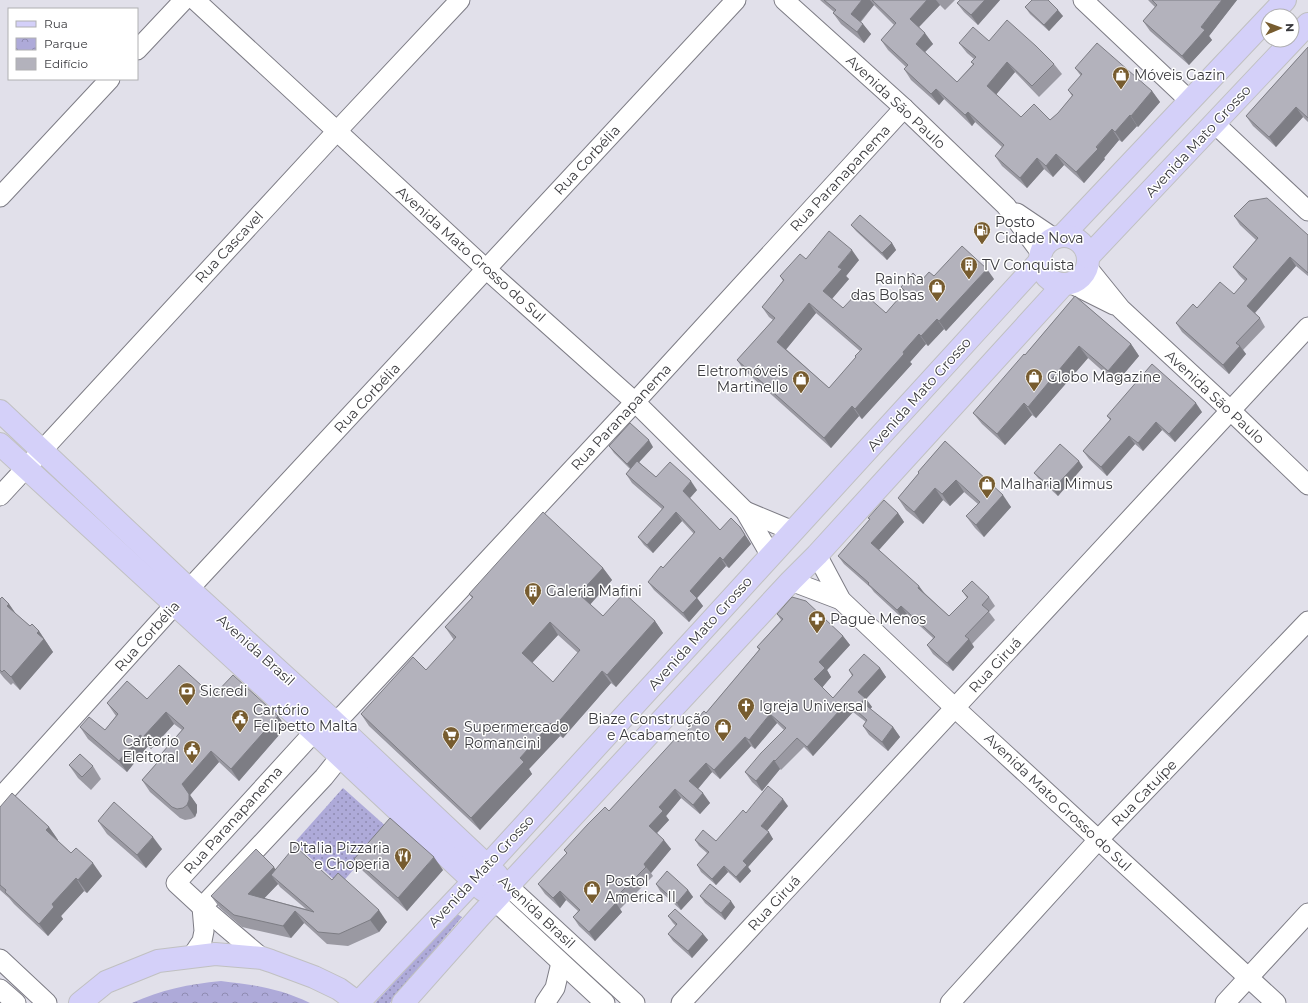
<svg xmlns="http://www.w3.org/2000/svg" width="1308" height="1003" font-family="Montserrat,sans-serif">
<defs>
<pattern id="grass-dots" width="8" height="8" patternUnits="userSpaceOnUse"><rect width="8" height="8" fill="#aeaad9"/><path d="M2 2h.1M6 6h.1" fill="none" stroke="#8f8bb1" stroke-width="1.8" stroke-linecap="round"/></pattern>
<pattern id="park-crowns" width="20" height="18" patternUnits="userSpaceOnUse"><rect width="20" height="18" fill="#aeaad9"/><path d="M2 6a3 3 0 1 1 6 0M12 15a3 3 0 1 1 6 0" fill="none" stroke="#8f8bb1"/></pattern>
</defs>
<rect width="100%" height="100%" fill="#e1e0ea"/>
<!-- grass -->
<g fill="url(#grass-dots)">
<polygon points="343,788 389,829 340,885 294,843"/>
<polygon points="457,914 462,917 390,1003 375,1003"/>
</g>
<!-- park -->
<path fill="url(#park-crowns)" d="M221 981C254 985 279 988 310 1003H132C161 990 189 984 221 981Z"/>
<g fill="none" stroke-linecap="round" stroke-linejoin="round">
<!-- minor casing -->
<g stroke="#7d7c85" stroke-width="21">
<g id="minor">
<polyline points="195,0 486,269 635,402 745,511 771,556"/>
<polyline points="784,0 904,108 1006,206 1041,253"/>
<polyline points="1083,0 1190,101"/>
<polyline points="137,50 184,0"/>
<polyline points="1214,123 1308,211"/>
<polyline points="0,197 110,79"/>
<polyline points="1017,213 1054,238"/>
<polyline points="1087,267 1121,309 1230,410 1308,485"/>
<polyline points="1070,283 1114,305"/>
<polyline points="0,496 337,131 460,0"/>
<polyline points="745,511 793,531"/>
<polyline points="817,555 841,600 955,708 1276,1003"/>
<polyline points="791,581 841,600"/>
<polyline points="335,723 346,712 635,402 904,108"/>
<polyline points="0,798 189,589 736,0"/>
<polyline points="508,886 635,1003"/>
<polyline points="494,900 605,1003"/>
<polyline points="202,907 324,777 340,757"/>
<polyline points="192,956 202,941 204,931 202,907"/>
<polyline points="262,958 202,907 176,883 314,732"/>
<polyline points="0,959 47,1003"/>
<polyline points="0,989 16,1003"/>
<polyline points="545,1003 555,988 561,963"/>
<polyline points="681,1003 1308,327"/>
<polyline points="950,1003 1099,839 1308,621"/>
<polyline points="1225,1003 1308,913"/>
</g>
</g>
<!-- major casing -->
<g stroke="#c0c0c1" stroke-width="24">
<g id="major">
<polyline points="1270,16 1285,0"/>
<polyline points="1062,236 1268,18"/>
<circle cx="1064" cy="260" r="24"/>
<polyline points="1088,257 1308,24"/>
<polyline points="0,411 189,589 326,714 497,875"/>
<polyline points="0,444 325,742 483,890"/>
<polyline points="80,1003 106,982 158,961 215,954 262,958 271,961 314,977 339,989 358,1003"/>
<polyline points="358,1003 468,887 1040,261"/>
<polyline points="403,1003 481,915 791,581 817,555 1064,284"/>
</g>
</g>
<!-- minor -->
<use href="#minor" stroke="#fff" stroke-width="19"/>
<!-- major -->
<use href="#major" stroke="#d4d0f9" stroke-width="22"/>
</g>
<!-- wall -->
<g fill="#9a99a2" fill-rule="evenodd">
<polygon points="820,0 955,0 945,10 940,5 919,27 933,44 925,52 957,82 973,64 971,62 974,59 967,53 959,43 989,41 1054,64 1062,74 1039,97 1015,72 996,94 1021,117 1050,120 1058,113 1072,96 1068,90 1081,76 1075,68 1152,91 1160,102 1138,127 1137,126 1122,142 1119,140 1104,158 1105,159 1084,183 1064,165 1053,177 1044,169 1027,188 1002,166 995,156 1002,147 975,122 972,126 944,99 939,105 911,80 904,69 906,67 888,50 881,40 894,25 874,5 861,22 871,34 864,43 841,24 833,13 834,12"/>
<polygon points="1000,0 978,25 964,12 957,3"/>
<polygon points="1148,0 1237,0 1209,36 1212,40 1189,65 1150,31 1143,21 1155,7"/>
<polygon points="1025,7 1063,16 1049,31 1030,14"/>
<polygon points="1308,47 1308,122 1303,117 1276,147 1253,126 1246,116"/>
<polygon points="1234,216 1308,235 1308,276 1296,266 1255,313 1260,318 1265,327 1243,350 1246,354 1229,374 1182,332 1176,323 1197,308 1234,294 1245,281 1239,275 1233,267 1256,240 1240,225"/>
<polygon points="851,225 892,243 896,250 887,260 856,231"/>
<path d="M806 259 859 260 846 276 849 279 832 299 843 308 886 313 904 292 901 287 934 276 994 279 946 331 944 329 928 346 926 344 910 362 912 364 862 419 859 416 831 448 744 370 737 360 773 320 769 317 762 307 783 281 780 276ZM816 313 860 351 856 358 829 388 786 349Z"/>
<polygon points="1075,296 1131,344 1139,356 1116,383 1088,358 1036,418 1032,415 1005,445 982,424 973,413 1025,355"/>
<polygon points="1202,412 1175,442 1162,430 1143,451 1135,444 1107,476 1089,459 1083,451 1110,420 1107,416"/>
<polygon points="945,441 1011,507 984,537 975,528 966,516 978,504 964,492 950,506 943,500 923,524 906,510 898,498 919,473 918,472"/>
<polygon points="609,446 653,447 639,462 656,477 697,490 690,498 720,530 740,527 751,544 729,568 726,566 697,598 703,606 689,622 654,590 648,582 663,568 694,534 682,521 653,553 644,545 638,537 662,509 632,483 626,474 630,469 614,453"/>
<polygon points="1083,467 1058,496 1039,479 1034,473"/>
<polygon points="898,513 904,522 879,550 949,616 967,598 962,591 989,597 995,606 989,612 995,620 972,644 974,647 953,671 933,654 927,645 933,638 907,614 903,619 874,592 871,588 844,564 838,556 870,520 868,518"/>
<path d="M603 568 612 580 590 604 603 616 655 621 663 633 616 687 611 683 563 738 560 736 529 769 532 774 480 830 369 726 361 714 426 670 454 640 445 627 472 598 469 594ZM558 635 578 653 553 682 532 663Z"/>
<polygon points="0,599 9,604 16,614 30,626 39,631 53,652 20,690 13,683 11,685 4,678 0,673"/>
<polygon points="777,614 843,636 850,645 827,670 831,677 822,687 833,698 852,676 849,670 880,668 886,677 866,699 872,707 870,709 893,727 900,737 888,751 869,735 863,726 866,722 853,712 813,756 804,747 781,770 780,769 762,791 752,782 745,772 784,730 777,723 755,749 751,746 720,779 712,772 698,789 710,803 700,814 681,798 666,816 669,820 657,833 671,849 651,873 653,876 620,909 622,912 595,941 579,926 573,917 578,911 566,900 560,908 545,894 538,884 567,854 564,850 609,811 706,713 759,650 757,647 781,620"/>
<polygon points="213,696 278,716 286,727 239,781 219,762 190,795 197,805 197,812 195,817 191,819 185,820 180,818 150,792 142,780 164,755 162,753 182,730 174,724 151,749 148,746 127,772 88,739 80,727 105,730 116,716 107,703 147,699"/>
<polygon points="69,765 93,766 101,779 91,790 78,778"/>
<polygon points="788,806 767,831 773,839 748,867 751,871 740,883 728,872 716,885 701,872 697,865 707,853 699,846 695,840 716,841 746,813"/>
<polygon points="0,807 49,827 58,840 57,840 71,853 102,876 87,893 84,891 61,916 63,919 48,936 14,904 9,898 0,890"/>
<polygon points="98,821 162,849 146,868 107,834"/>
<polygon points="354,859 443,870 407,911 363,871"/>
<path d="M276 870 332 880 387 922 379 932 348 946 327 944 304 923 291 938 242 927 220 908 211 896ZM278 884 280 887 306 909 264 898Z"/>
<polygon points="656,884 688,890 693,897 681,910 660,891"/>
<polygon points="700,896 735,907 725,920 705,903"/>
<polygon points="668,916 703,934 708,940 692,958 673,941 668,934 676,926 673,923"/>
</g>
<!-- shaded-wall -->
<g fill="#7d7d84">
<polygon points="862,0 870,0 874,5 858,24 851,14"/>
<polygon points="927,0 936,0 940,5 917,29 910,19"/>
<polygon points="985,0 1000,0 978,25 971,15"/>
<polygon points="1222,0 1237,0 1209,36 1212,40 1189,65 1182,56 1201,27"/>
<polygon points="1058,10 1063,16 1049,31 1044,25"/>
<polygon points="863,24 871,34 864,43 857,32"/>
<polygon points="925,33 933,44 923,54 916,44"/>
<polygon points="1007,62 1015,72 995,96 987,86"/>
<polygon points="936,89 944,99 939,105 931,94"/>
<polygon points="1152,91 1160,102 1138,127 1131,116"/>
<polygon points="1296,107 1303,117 1276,147 1269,137"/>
<polygon points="968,112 975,122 972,126 965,115"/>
<polygon points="1130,115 1137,126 1122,142 1115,132"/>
<polygon points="1112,129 1119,140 1104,158 1105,159 1084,183 1076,172"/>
<polygon points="1056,154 1064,165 1053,177 1046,166"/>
<polygon points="1037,158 1044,169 1027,188 1020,178"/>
<polygon points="892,243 896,250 887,260 882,253"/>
<polygon points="852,250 859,260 846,276 849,279 830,301 823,291 838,267"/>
<polygon points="1290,257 1296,266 1253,315 1247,306"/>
<polygon points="987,269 994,279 946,331 939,321"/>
<polygon points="809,303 816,313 784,352 777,342"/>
<polygon points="937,319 944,329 928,346 921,336"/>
<polygon points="919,334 926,344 910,362 912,364 862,419 855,409 903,352"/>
<polygon points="1131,344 1139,356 1116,383 1108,371"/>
<polygon points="1079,346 1088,358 1036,418 1028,407"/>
<polygon points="1240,346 1246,354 1229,374 1223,365"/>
<polygon points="1024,403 1032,415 1005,445 997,434"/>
<polygon points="1196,403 1202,412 1175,442 1169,434"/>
<polygon points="852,406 859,416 831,448 824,438"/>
<polygon points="1156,422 1162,430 1143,451 1138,443"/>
<polygon points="1129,436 1135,444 1107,476 1101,467"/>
<polygon points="649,440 653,447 632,470 627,464"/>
<polygon points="1079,461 1083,467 1058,496 1053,489"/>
<polygon points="956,480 964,492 950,506 942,494"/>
<polygon points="691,481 697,490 689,499 683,491"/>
<polygon points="935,488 943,500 923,524 914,512"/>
<polygon points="1003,495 1011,507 984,537 976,525"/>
<polygon points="676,512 682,521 653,553 647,545"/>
<polygon points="898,513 904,522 877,552 871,543"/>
<polygon points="740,527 751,544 729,568 723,560"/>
<polygon points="720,557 726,566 697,598 703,606 689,622 683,613 690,591"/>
<polygon points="603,568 612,580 588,607 579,594"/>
<polygon points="919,586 925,594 918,588"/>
<polygon points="9,604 18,617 7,606"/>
<polygon points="901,606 907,614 903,619 897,610"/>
<polygon points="655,621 663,633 616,687 607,675"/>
<polygon points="550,622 558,635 530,665 522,653"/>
<polygon points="39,631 53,652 20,690 11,677"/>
<polygon points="843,636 850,645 827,670 831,677 821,689 814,679 819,662"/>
<polygon points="969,639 974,647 953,671 947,663"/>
<polygon points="880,668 886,677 866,699 872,707 868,711 862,702 858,692"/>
<polygon points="602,671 611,683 563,738 555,726"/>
<polygon points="847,702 853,712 813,756 807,747"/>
<polygon points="166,712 174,724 151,749 143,737"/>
<polygon points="770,714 777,723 755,749 749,740"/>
<polygon points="278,716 286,727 239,781 231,769"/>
<polygon points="551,723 560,736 529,769 532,774 480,830 471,818 520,758"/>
<polygon points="893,727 900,737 888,751 882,742"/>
<polygon points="140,735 148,746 127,772 119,761"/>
<polygon points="745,737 751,746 720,779 714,770"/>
<polygon points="211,751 219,762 190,795 197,805 197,812 195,817 187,805 182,784"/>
<polygon points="774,760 780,769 762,791 756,781"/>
<polygon points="706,763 712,772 696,791 689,781"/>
<polygon points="675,789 681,798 666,816 669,820 655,835 649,826 659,807"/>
<polygon points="703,793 710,803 700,814 693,805"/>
<polygon points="783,799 788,806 766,832 761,826"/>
<polygon points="49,827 58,840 55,843 46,830"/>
<polygon points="769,832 773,839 748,867 751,871 740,883 736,877 743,861"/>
<polygon points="153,837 162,849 146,868 137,855"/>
<polygon points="664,840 671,849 651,873 646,867 644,864"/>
<polygon points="434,857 443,870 407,911 398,898"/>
<polygon points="93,863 102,876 87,893 78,880"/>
<polygon points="724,866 728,872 716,885 712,879"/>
<polygon points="274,867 282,879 271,875 278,884 257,906 248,894"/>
<polygon points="76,878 84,891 61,916 63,919 48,936 39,924 52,904"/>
<polygon points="688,890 693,897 681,910 677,903"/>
<polygon points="560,891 566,900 560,908 553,898"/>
<polygon points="731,901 735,907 725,920 721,913"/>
<polygon points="616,903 622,912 595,941 589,932"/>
<polygon points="379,910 387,922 379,932 370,920"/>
<polygon points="295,911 304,923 291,938 283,926"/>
<polygon points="703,934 708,940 692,958 688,951"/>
</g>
<!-- building -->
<g fill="#b3b2bc" stroke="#7d7d84" fill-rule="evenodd">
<polygon points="824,0 862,0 851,14 863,24 857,32 833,13 836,10"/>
<polygon points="872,0 927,0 910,19 925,33 916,44 957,82 974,64 971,62 976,57 959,43 973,27 989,41 1007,20 1036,46 1054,64 1032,86 1007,62 987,86 1021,117 1034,104 1050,120 1058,113 1073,95 1068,90 1082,74 1075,68 1097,43 1152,91 1131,116 1130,115 1115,132 1112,129 1096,147 1098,149 1076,172 1056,154 1046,166 1037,158 1020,178 995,156 1004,145 968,112 965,115 936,89 931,94 904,69 908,65 881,40 896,23"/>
<polygon points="960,0 985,0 971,15 957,3"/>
<polygon points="1032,0 1048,0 1058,10 1044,25 1025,7"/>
<polygon points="1152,0 1222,0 1201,27 1205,30 1182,56 1143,21 1157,5"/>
<polygon points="1308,47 1308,118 1296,107 1269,137 1246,116"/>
<polygon points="1267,198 1308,235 1308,273 1290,257 1247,306 1260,318 1236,343 1240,346 1223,365 1176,323 1193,304 1197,308 1220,282 1234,294 1247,279 1233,267 1258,238 1234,216 1249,201"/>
<polygon points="860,215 892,243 882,253 851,225"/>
<path d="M829 231 852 250 838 267 842 269 823 291 843 308 860 290 886 313 905 291 901 287 913 273 921 281 929 272 934 276 962 246 987 269 939 321 937 319 921 336 919 334 903 352 904 354 855 409 852 406 824 438 737 360 775 318 762 307 784 280 780 276 800 254 806 259ZM809 303 862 349 855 356 856 357 829 388 777 342Z"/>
<polygon points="1075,296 1131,344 1108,371 1079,346 1028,407 1024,403 997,434 973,413 1024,354 1025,355"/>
<polygon points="1152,364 1196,403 1169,434 1156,422 1138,443 1129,436 1101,467 1083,451 1111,419 1107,416"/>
<polygon points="630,423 649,440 627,464 609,446"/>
<polygon points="945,441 1003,495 976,525 966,516 980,502 956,480 942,494 935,488 914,512 898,498 919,473 918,472"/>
<polygon points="1060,444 1079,461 1053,489 1034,473"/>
<polygon points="637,461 656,477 670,462 691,481 683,491 720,530 731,518 740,527 745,535 723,560 720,557 690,591 697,598 683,613 648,582 661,566 663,568 695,532 676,512 647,545 638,537 664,507 626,474"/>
<polygon points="884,500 898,513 871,543 919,586 918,588 949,616 968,597 962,591 972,581 989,597 982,605 989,611 965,636 969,639 947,663 927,645 935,637 901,606 897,610 868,584 869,583 838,556 870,519 868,518"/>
<path d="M543 512 603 568 579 594 603 616 624 593 655 621 607 675 602 671 555 726 551 723 520 758 524 762 471 818 361 714 413 657 426 670 456 637 445 627 473 597 469 594ZM550 622 580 650 553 682 522 653Z"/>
<polygon points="2,597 9,604 7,606 30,626 32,624 39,631 37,633 44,639 11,677 4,670 2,672 0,670 0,599"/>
<polygon points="792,597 806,601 843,636 819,662 825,668 814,679 833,698 853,675 849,670 864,654 880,668 858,692 865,698 862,702 893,727 882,742 863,726 867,720 847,702 807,747 797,738 775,761 774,760 756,781 745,772 761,753 786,728 770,714 749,740 745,737 714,770 706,763 689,781 703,793 693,805 675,789 659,807 663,811 649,826 664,840 644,864 646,867 613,900 616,903 589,932 573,917 580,910 560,891 553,898 538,884 567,853 564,850 588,824 605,807 609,811 675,739 678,742 704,711 706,713 760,649 757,647 783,619 777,614"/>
<polygon points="179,665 213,696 233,675 278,716 231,769 211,751 182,784 189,794 189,800 187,805 183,808 177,809 172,807 142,780 164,755 162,753 184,728 166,712 143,737 140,735 119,761 80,727 89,717 105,730 118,714 107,703 127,681 147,699"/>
<polygon points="80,754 93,766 82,777 69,765"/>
<polygon points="768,786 783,799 761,826 769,832 743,861 747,865 736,877 724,866 712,879 697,865 709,852 695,840 703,830 716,841 743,810 746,813"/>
<polygon points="12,793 49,827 46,830 71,853 76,848 93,863 78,880 76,878 52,904 54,907 39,924 5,892 6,890 0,885 0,807"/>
<polygon points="114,802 153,837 137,855 98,821"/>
<polygon points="390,818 434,857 398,898 354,859"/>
<polygon points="295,846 332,880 338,873 379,910 370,920 339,934 318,932 295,911 283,926 234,915 211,896 256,849 274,867 248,894 314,912 271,875"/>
<polygon points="667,871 688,890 677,903 656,884"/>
<polygon points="710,884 731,901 721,913 700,896"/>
<polygon points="675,909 703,934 688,951 668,934 677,924 668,916"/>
</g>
<!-- icons -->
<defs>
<g id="shop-pin" transform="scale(0.9)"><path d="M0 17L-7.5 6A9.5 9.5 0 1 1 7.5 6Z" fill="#775c2f" stroke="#fff"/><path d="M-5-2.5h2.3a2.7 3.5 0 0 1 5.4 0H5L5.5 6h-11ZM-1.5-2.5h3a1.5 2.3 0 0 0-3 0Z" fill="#fff"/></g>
<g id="fuel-pin" transform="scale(0.9)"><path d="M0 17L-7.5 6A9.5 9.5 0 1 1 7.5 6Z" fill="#775c2f" stroke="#fff"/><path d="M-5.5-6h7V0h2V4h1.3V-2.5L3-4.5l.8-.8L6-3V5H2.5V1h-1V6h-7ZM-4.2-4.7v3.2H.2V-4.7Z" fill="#fff"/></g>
<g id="building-pin" transform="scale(0.9)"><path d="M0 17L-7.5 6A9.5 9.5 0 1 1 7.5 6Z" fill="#775c2f" stroke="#fff"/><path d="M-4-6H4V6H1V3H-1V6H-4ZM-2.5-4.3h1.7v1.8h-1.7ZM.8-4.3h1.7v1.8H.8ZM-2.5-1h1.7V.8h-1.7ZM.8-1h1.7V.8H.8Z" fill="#fff"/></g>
<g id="pharmacy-pin" transform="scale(0.9)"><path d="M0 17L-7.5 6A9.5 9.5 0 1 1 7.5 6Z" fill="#775c2f" stroke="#fff"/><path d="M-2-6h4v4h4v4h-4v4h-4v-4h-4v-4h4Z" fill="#fff"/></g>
<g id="bank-pin" transform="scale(0.9)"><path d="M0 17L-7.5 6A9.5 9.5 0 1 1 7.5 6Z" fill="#775c2f" stroke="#fff"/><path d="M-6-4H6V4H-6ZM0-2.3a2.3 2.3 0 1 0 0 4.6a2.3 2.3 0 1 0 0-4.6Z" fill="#fff"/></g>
<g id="church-pin" transform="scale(0.9)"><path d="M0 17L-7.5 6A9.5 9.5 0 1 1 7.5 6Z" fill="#775c2f" stroke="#fff"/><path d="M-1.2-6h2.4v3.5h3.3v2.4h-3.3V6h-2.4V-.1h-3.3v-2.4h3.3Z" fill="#fff"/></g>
<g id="civic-pin" transform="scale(0.9)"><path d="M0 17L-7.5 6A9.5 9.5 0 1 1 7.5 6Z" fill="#775c2f" stroke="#fff"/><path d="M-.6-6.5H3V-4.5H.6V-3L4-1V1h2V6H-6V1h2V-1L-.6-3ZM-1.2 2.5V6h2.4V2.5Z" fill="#fff"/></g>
<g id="supermarket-pin" transform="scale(0.9)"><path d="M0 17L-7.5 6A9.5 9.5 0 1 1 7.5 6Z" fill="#775c2f" stroke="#fff"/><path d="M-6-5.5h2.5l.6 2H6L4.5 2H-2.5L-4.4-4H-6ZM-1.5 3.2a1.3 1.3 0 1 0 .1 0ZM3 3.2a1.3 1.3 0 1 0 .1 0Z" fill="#fff"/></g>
<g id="restaurant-pin" transform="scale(0.9)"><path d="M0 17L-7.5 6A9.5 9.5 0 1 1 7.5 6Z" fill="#775c2f" stroke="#fff"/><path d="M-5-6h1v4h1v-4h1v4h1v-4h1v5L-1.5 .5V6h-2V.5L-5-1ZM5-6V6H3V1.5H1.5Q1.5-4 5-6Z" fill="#fff"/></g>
</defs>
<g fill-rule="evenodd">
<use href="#shop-pin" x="1121" y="75"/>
<use href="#fuel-pin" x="982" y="230"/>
<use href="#building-pin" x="969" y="265"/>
<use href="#shop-pin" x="937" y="287"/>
<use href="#shop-pin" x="1034" y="377"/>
<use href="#shop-pin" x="801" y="379"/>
<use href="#shop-pin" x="987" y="484"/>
<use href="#building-pin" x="533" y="591"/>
<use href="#pharmacy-pin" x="817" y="619"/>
<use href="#bank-pin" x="187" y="691"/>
<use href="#church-pin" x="746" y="706"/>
<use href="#civic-pin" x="240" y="718"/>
<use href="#shop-pin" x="723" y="727"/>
<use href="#supermarket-pin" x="451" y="735"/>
<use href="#civic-pin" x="192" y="749"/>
<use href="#restaurant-pin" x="403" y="856"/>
<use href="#shop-pin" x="592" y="889"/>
</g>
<g text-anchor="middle" stroke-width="3" stroke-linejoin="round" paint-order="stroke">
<!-- poi labels -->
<g font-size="14" fill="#3a3a3e" stroke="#fff" text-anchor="start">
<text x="1134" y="80">Móveis Gazin</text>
<text x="995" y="227">Posto<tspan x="995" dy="16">Cidade Nova</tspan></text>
<text x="982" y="270">TV Conquista</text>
<text x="924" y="284" text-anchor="end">Rainha<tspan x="924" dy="16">das Bolsas</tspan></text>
<text x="788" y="376" text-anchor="end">Eletromóveis<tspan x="788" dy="16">Martinello</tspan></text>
<text x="1047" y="382">Globo Magazine</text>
<text x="1000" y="489">Malharia Mimus</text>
<text x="546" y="596">Galeria Mafini</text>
<text x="830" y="624">Pague Menos</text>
<text x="200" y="696">Sicredi</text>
<text x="759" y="711">Igreja Universal</text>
<text x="253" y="715">Cartório<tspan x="253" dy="16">Felipetto Malta</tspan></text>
<text x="710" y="724" text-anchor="end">Biaze Construção<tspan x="710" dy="16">e Acabamento</tspan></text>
<text x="464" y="732">Supermercado<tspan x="464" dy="16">Romancini</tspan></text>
<text x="179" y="746" text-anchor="end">Cartorio<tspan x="179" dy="16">Eleitoral</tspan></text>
<text x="390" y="853" text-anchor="end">D'talia Pizzaria<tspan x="390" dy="16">e Choperia</tspan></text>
<text x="605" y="886">Postol<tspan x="605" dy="16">America II</tspan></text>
</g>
<!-- street labels -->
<g font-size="14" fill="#3a3a3e" stroke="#fff">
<text transform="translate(896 102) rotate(43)" y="5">Avenida São Paulo</text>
<text transform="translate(1198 141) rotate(-47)" y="5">Avenida Mato Grosso</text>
<text transform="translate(587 160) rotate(-47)" y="5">Rua Corbélia</text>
<text transform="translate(840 178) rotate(-47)" y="5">Rua Paranapanema</text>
<text transform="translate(229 247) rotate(-47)" y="5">Rua Cascavel</text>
<text transform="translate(471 254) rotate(42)" y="5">Avenida Mato Grosso do Sul</text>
<text transform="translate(919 394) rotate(-48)" y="5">Avenida Mato Grosso</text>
<text transform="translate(1215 397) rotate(43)" y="5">Avenida São Paulo</text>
<text transform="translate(367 398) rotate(-47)" y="5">Rua Corbélia</text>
<text transform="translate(621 417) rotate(-47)" y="5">Rua Paranapanema</text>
<text transform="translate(700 633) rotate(-48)" y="5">Avenida Mato Grosso</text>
<text transform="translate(147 636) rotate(-48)" y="5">Rua Corbélia</text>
<text transform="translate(256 650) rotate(42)" y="5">Avenida Brasil</text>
<text transform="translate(995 665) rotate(-47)" y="5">Rua Giruá</text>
<text transform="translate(1144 793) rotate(-46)" y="5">Rua Catuípe</text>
<text transform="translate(1058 802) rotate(43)" y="5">Avenida Mato Grosso do Sul</text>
<text transform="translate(233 820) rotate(-48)" y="5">Rua Paranapanema</text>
<text transform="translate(481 871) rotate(-47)" y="5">Avenida Mato Grosso</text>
<text transform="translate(774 903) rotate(-47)" y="5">Rua Giruá</text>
<text transform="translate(537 912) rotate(43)" y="5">Avenida Brasil</text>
</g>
</g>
<!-- legend -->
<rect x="8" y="8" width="130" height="72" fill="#ffffff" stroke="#b0b0b2"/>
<rect x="16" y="21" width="20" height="6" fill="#d4d0f9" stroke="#b0b0b2"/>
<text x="44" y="28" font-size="12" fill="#3a3a3e">Rua</text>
<rect x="16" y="38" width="20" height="12" fill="url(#park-crowns)" stroke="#b0b0b2"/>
<text x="44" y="48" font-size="12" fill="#3a3a3e">Parque</text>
<rect x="16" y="58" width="20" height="12" fill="#b3b2bc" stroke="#b0b0b2"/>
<text x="44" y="68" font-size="12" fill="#3a3a3e">Edifício</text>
<!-- north arrow -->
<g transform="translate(1280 28) rotate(88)"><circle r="19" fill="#ffffff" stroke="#b0b0b2"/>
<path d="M0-3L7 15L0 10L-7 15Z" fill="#775c2f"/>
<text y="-6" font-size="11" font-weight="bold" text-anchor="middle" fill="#3a3a3e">N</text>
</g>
</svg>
